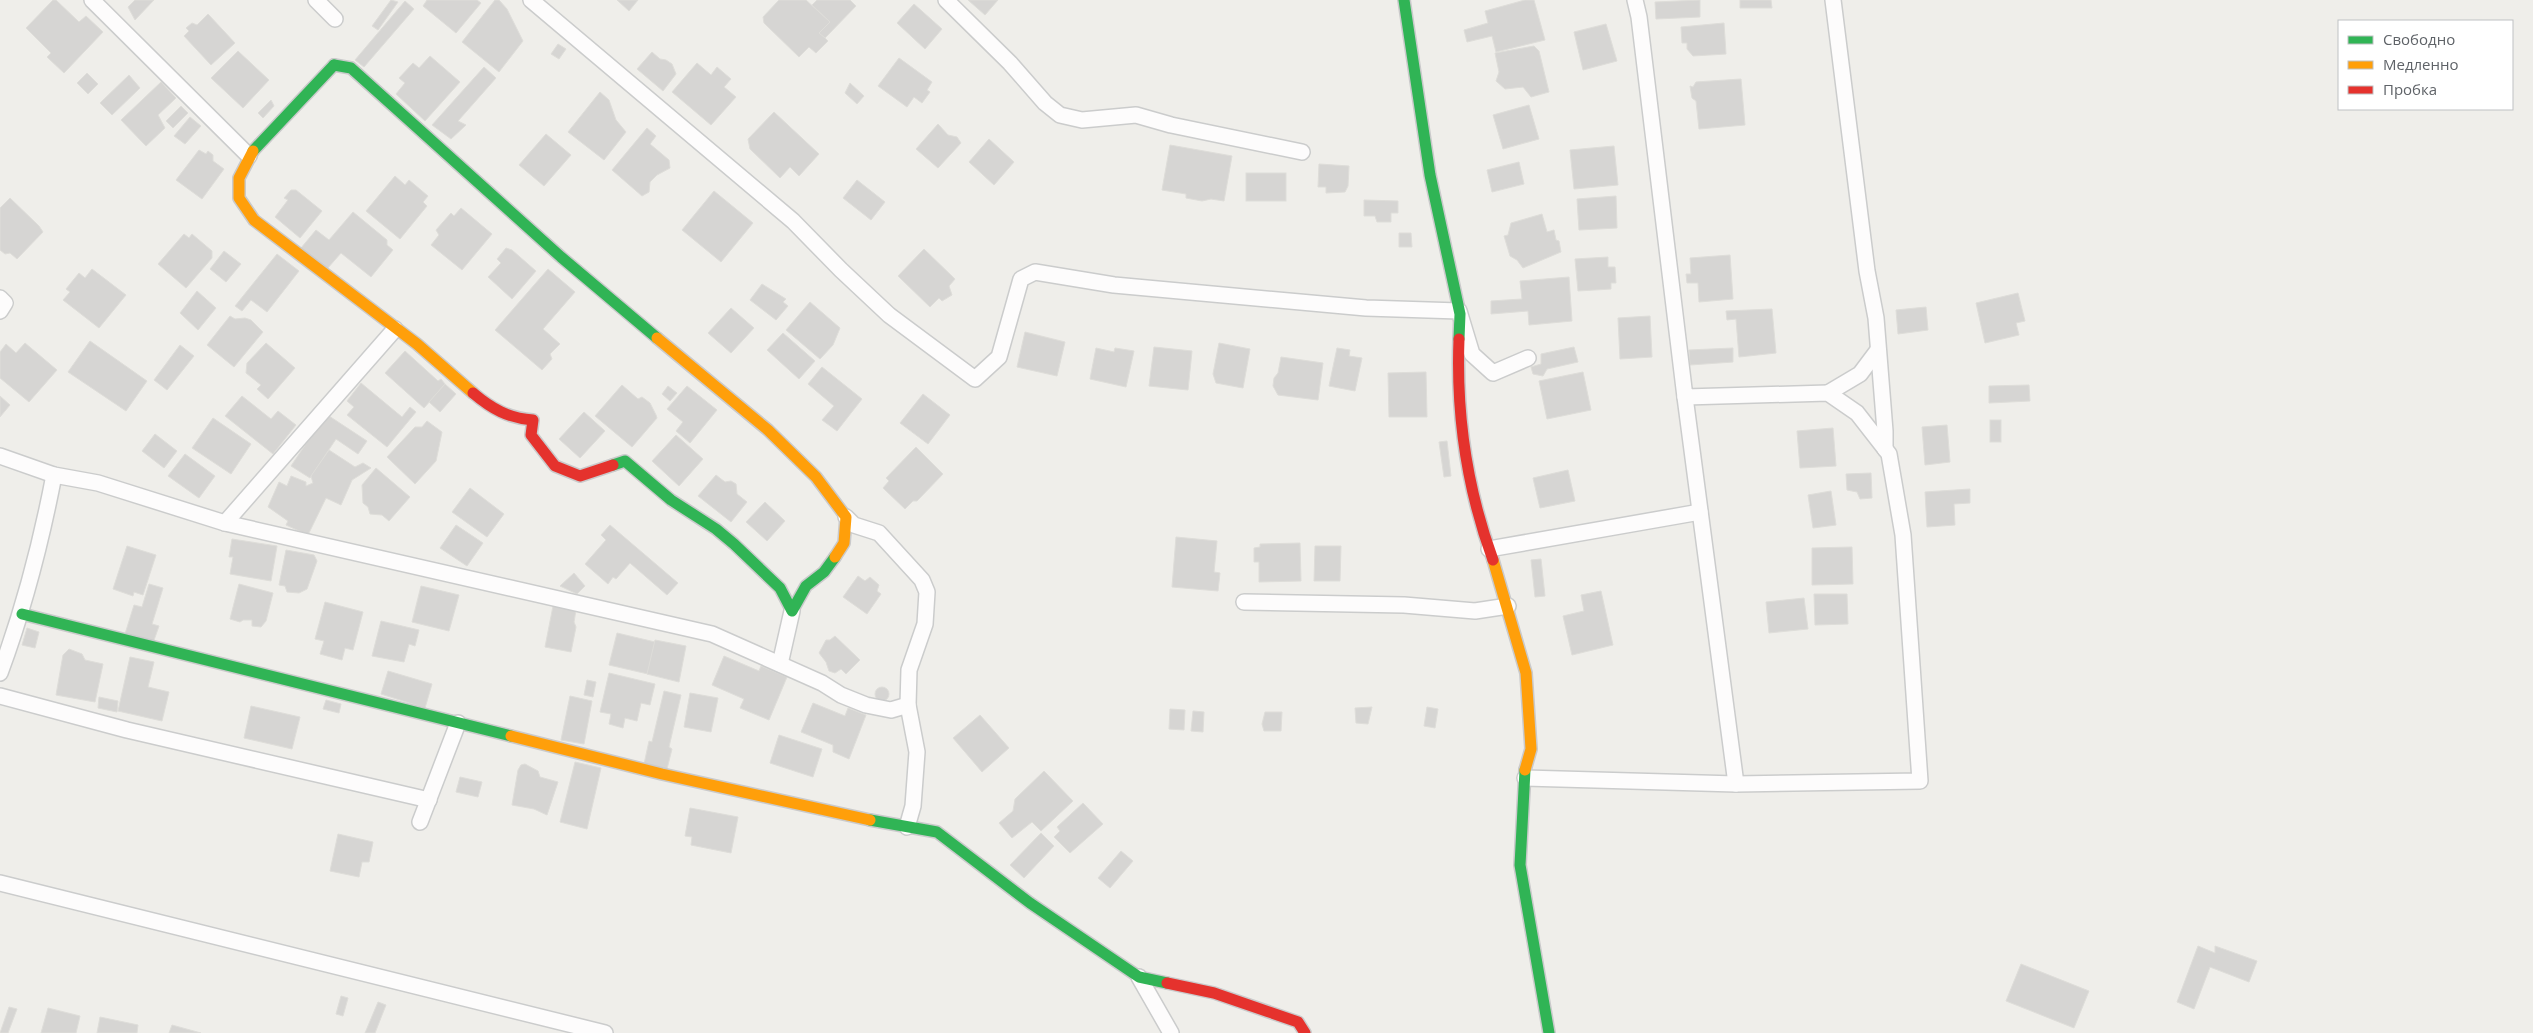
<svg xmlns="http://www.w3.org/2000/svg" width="2533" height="1033" font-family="'Open Sans',sans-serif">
<rect width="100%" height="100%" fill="#efeeea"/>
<!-- building -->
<g fill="#d6d5d3" stroke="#deddd9">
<polygon points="53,0 56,0 79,22 86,16 103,32 64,73 47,57 51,53 26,28"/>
<polygon points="135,0 154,0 135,20 128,7"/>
<polygon points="391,0 398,2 378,30 372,26"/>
<polygon points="427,0 477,0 481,3 456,33 423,6"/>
<polygon points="495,0 499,0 507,9 523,41 499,72 462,42"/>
<polygon points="617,0 638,0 629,11"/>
<polygon points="779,0 806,0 830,22 820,33 828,41 816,53 809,47 799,57 764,23 763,17"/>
<polygon points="817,0 850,0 856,6 825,38 819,33 830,22 812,5"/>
<polygon points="968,0 998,0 985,15"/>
<polygon points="1525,0 1534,0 1545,40 1496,52 1492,36 1467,42 1464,30 1488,23 1485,11"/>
<polygon points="1700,0 1700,17 1656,19 1655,2"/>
<polygon points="1740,0 1771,0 1772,8 1740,8"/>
<polygon points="405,1 414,9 364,67 355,60"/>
<polygon points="914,4 942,29 925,49 897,23"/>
<polygon points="208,14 235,43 211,65 184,36 189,31 186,28 192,23 197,25"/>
<polygon points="1724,23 1726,54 1693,56 1687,49 1687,43 1682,43 1681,27"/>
<polygon points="1606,24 1617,61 1583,70 1574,32"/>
<polygon points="558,44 566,49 559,59 551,54"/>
<polygon points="1534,46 1539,51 1549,92 1531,97 1523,87 1505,89 1496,81 1499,72 1495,53"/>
<polygon points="238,51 269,80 243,108 211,78"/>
<polygon points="652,52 660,59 666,60 672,64 676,74 663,91 637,69"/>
<polygon points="430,56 460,82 425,121 396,94 405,83 399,78 413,63 419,68"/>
<polygon points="899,58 932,82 927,90 930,92 922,103 914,97 907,107 878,86"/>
<polygon points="697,63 711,75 717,67 731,79 724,87 736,97 711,125 672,92"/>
<polygon points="484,67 496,78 458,121 466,125 451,139 432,125"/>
<polygon points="87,73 98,84 88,94 77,83"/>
<polygon points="129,75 140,88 112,115 100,103"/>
<polygon points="1741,79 1745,125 1699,129 1696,101 1692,98 1690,86 1693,87 1696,82"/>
<polygon points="161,82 176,98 158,115 165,128 146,146 121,120"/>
<polygon points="850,83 864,96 857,104 845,93"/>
<polygon points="600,92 609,100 616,120 626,132 604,160 568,132"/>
<polygon points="271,100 274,106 263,118 258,113"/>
<polygon points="1529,105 1539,139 1503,149 1493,115"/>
<polygon points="181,106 188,113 173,128 166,121"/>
<polygon points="774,112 819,154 799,176 790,167 780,178 750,149 748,139"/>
<polygon points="190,117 201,126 185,144 174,136"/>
<polygon points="938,124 948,135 957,137 961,143 938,168 916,149"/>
<polygon points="647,128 656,136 650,144 669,160 670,168 657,175 650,182 649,192 642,196 612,170"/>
<polygon points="546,134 571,155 544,186 519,165"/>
<polygon points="989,139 1014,162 994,185 969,162"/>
<polygon points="1170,145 1232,156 1224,201 1211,199 1202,201 1186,198 1186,194 1162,190"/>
<polygon points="1614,146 1618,185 1574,189 1570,150"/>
<polygon points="199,150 206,154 208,151 213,155 213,161 224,169 202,199 176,180"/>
<polygon points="1519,162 1524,184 1492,192 1487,170"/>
<polygon points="1319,164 1349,166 1348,186 1345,192 1326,193 1326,187 1318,187"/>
<rect x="1246" y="173" width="40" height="28"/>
<polygon points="395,176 405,185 409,180 428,196 423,202 427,206 400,239 366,211"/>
<polygon points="857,180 885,202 871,220 843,198"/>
<polygon points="291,190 296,190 322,211 300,238 275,217 288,200 284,198"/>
<polygon points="714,191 753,223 721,262 682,230"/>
<polygon points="1616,196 1617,228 1579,230 1577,199"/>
<polygon points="10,198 39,226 43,232 17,259 10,253 5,254 0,250 0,208"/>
<polygon points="1364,200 1398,201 1398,213 1391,213 1391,222 1377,222 1375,216 1364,216"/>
<polygon points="461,208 492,234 462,270 431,245 439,235 436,230 451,213 454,216"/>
<polygon points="353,212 387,240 387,245 393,250 371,277 341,253 327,269 301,248 316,230 329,240"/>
<polygon points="1542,214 1547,232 1554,230 1556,240 1559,241 1561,252 1523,268 1517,260 1510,256 1504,236 1508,235 1511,223"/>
<polygon points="1399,233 1411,233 1412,247 1399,247"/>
<polygon points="184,234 189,238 192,234 212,251 212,258 186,288 158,264"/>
<polygon points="506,248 512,250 536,271 512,299 488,277 501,263 497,259"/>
<polygon points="924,249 955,279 949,286 952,295 942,301 939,298 930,307 898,276"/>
<polygon points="224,251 241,264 226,282 210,269"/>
<polygon points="277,254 299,271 267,312 251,300 242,311 235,306"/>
<polygon points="1730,255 1733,299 1699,302 1698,283 1687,283 1686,274 1691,274 1690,258"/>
<polygon points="1608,257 1608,267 1615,267 1616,283 1611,283 1611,289 1578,291 1575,259"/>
<polygon points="92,269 126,295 99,328 63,300 70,292 66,289 79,273 85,278"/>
<polygon points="548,269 575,292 543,329 560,344 550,354 552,359 542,370 495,330"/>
<polygon points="1569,277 1572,321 1529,325 1528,311 1491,314 1491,301 1522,299 1520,281"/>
<polygon points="762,284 786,299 783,302 788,306 776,320 750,300"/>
<polygon points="197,291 216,308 198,330 180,313"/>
<polygon points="2018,293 2025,321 2016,323 2019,335 1985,343 1976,303"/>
<polygon points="810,302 840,328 833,345 820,359 786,330"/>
<polygon points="1926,307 1928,330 1898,334 1896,310"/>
<polygon points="731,308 754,328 731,353 708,333"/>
<polygon points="1772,309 1776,353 1739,357 1736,319 1727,320 1726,311"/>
<polygon points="230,316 235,319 245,318 251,320 263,332 234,367 207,345"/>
<polygon points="1650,316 1652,357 1620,359 1618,318"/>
<polygon points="1025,332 1065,342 1057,376 1017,367"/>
<polygon points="783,333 815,361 799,379 767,350"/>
<polygon points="90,341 147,381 126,411 68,372"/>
<polygon points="25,343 57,370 29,402 0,378 0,352 6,344 16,353"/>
<polygon points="266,343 295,368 268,399 257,389 261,385 246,373 247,363"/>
<polygon points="1219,343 1250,349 1243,388 1216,383 1213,374"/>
<polygon points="180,345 194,356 167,390 154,380"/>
<polygon points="1154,347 1192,351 1188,390 1149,386"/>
<polygon points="1574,347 1578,362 1547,369 1543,376 1533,374 1531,367 1541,364 1541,354"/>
<polygon points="1096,348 1114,352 1115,348 1134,351 1126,387 1090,379"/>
<polygon points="1337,348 1350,350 1349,356 1362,358 1355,391 1329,386"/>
<polygon points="1733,348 1733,362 1690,365 1689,350"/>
<polygon points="405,351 438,381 441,379 445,384 424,408 385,373"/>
<polygon points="1281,357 1323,363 1318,400 1278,395 1273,386 1274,378 1278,373"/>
<polygon points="822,367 862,399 837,431 822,420 834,406 808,384"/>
<polygon points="1426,372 1427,417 1389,417 1388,373"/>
<polygon points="1583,372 1591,410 1547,419 1539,381"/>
<polygon points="361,383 402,417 410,407 416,412 387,447 347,415 354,407 347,401"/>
<polygon points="445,384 456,394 440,412 429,402"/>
<polygon points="622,385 638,399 642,397 650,403 656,415 657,418 632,447 595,416"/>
<polygon points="2029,385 2030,401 1989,403 1989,386"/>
<polygon points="668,386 677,393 670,401 662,394"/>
<polygon points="687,386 717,410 690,443 676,431 683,422 667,409"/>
<polygon points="923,394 950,415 928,444 900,423"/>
<polygon points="0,396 10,405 0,417"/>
<polygon points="242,396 271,419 278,411 296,425 273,454 225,416"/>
<polygon points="584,412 605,431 580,458 559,439"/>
<polygon points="326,414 367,441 358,454 336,439 310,478 291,466"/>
<polygon points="213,418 251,444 231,474 192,448"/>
<rect x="1990" y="420" width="11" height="22"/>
<polygon points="427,421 442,432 436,461 415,484 387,457 415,427 422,427"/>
<polygon points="1947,425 1950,462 1925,465 1922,427"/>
<polygon points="1833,428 1836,466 1800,468 1797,431"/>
<polygon points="155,434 177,451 164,468 142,451"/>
<polygon points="676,435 703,459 679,486 652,461"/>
<polygon points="1447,441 1451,476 1444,477 1439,442"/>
<polygon points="916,447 943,474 917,501 913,501 905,509 883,488 889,481 886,478"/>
<polygon points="329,450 355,467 363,463 371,468 352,480 341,505 326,498 308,535 286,525 288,521 268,507 279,482 287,486 291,476 306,482 306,486 313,483 311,476"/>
<polygon points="185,454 215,476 199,498 168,476"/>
<polygon points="376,468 410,497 389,521 382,515 370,514 368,507 363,503 362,485"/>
<polygon points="1568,470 1575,501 1540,508 1533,478"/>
<polygon points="1871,473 1872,498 1860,499 1857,492 1847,490 1846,474"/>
<polygon points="716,475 725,482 731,481 736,484 737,494 747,502 731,522 698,496"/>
<polygon points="470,488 504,514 487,537 452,512"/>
<polygon points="1970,489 1970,503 1954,504 1955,525 1927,527 1925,492"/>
<polygon points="1831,491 1836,525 1813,528 1808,495"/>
<polygon points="765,502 785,521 767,541 746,522"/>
<polygon points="456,525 483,543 467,566 440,548"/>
<polygon points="610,525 678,583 667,595 630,563 616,579 613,577 608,584 585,564 606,540 601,535"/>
<polygon points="1176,537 1217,541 1214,572 1220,573 1218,591 1172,587"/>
<polygon points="232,539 277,546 271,581 230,574 233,557 229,557"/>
<polygon points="1300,543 1301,581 1259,582 1259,562 1254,562 1254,548 1260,547 1260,544"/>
<polygon points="127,546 156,555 143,595 134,592 133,596 113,589"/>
<polygon points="1315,546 1341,546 1340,581 1314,581"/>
<polygon points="1852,547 1853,584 1812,585 1812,548"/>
<polygon points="286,550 314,555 317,561 307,589 299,593 287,592 285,586 279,585"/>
<polygon points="1541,559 1545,596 1535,597 1531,560"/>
<polygon points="574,573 585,586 577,594 560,586"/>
<polygon points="858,576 865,581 870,577 879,585 877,591 881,594 867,614 843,597"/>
<polygon points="149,584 163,588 152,624 159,626 153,643 125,634 134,605 142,607"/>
<polygon points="239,584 273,593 266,621 261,627 252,626 252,620 243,620 240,622 230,619"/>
<polygon points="421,586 459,595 449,631 412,622"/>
<polygon points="1601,591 1613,645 1572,655 1563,616 1584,611 1581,595"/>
<polygon points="1814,594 1847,594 1848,624 1815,625"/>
<polygon points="1804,598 1808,629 1769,633 1766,602"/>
<polygon points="325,602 363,612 353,650 345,648 342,660 320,654 324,641 315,639"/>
<polygon points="553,606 576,610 574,622 576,627 571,652 545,647"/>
<polygon points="381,621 419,630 415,646 409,644 404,662 372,656"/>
<polygon points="27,628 39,632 35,648 22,645"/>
<polygon points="617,633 655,642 648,674 609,665"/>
<polygon points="835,636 860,660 846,674 841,669 835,673 829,671 826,662 819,653 826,640 830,640"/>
<polygon points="655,640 686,646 679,682 647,674"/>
<polygon points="69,649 82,654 85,660 103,664 95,702 56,695 63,655"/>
<polygon points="724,656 759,671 761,666 787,677 769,720 740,708 744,699 712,685"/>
<polygon points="130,657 154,662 148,687 169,692 162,721 118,711"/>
<polygon points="388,671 432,684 425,708 381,694"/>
<polygon points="609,673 655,684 650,705 641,703 637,721 625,718 623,728 609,724 611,714 600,712"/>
<polygon points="587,680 596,682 593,697 584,695"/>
<circle cx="882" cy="694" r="7"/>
<polygon points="664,691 681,695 669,747 672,749 667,769 644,764 649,741 652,742"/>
<polygon points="690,693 718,698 711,732 684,727"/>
<polygon points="570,696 592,701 584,744 561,740"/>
<polygon points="99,697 118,701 117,712 98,708"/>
<polygon points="326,700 341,704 339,713 323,709"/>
<polygon points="813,703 845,716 848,708 866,715 849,759 833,752 833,745 801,732"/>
<polygon points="251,706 300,717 292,749 244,738"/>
<polygon points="1372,707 1368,724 1356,723 1355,708"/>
<polygon points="1427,707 1438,709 1435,728 1424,726"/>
<polygon points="1170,709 1185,710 1184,730 1169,729"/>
<polygon points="1193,711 1204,712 1203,732 1191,731"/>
<polygon points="1265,712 1282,712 1281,731 1264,731 1262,724"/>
<polygon points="980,715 1009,748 982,772 953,738"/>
<polygon points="779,735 822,749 813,777 770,763"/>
<polygon points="575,762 601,768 587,829 560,822"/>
<polygon points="525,764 538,771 540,777 558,782 547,815 534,809 512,805 518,770 521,765"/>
<polygon points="1044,771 1073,801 1041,831 1032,822 1012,838 999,823 1013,811 1015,799"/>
<polygon points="460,777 482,782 478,797 456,792"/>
<polygon points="1083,803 1103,824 1070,853 1054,837 1060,831 1057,827"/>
<polygon points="690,808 738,817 731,853 691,845 692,837 685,836"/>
<polygon points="1041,833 1054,846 1024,878 1010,865"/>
<polygon points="338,834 373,842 369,862 362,862 359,877 330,871"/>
<polygon points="1121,851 1133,861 1110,888 1098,878"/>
<polygon points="2198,946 2215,953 2215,946 2257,961 2249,982 2210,967 2194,1009 2177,1002"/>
<polygon points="2021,964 2089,991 2074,1028 2006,1001"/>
<polygon points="341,996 348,998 343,1016 336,1014"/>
<polygon points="378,1002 386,1005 375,1033 365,1033"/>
<polygon points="9,1007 17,1009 8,1033 0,1033"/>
<polygon points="48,1008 80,1016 76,1033 41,1033"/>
<polygon points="100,1017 138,1025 137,1033 97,1033"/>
<polygon points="172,1025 201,1033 169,1033"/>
</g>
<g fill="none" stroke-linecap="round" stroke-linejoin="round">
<!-- street casing -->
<g stroke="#cbcccc" stroke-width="18">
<g id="street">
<polyline points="92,0 249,156"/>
<polyline points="316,0 335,19"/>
<polyline points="531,0 793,221 841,270 889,315 975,379 999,357 1021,279 1035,272 1114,285 1366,308 1459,311 1472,354 1493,373 1528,358"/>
<polyline points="946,0 1010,63 1045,103 1060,115 1082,120 1136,115 1171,125 1302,152"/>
<polyline points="1833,0 1867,271 1876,318 1885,431 1885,449"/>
<polyline points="0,298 5,303 0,311"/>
<polyline points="1828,393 1860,374 1878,350"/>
<polyline points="1685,397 1736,784"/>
<polyline points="0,456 54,475 98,483 225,523 712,634 822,683 841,695 866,705 891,710 908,705"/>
<polyline points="846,517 854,525 879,533 922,580 927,592 925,624 909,670 908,705 917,752 913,806 907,827"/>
<polyline points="225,523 395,329"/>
<polyline points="1489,549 1700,512"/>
<polyline points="1244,602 1404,605 1475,611 1508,606"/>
<polyline points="780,664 792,611"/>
<path d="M0 673C24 608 41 543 54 475"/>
<polyline points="0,696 127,730 429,800"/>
<polyline points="1525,778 1736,784 1920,781 1903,535 1889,454 1857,413 1828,393 1685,397 1639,17 1635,0"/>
<polyline points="420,822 458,723"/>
<polyline points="0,883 605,1033"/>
<polyline points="1139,977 1171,1033"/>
</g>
</g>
<!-- fast casing -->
<g stroke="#cacacb" stroke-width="14">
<g id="fast">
<polyline points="1404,0 1430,175 1460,314 1459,339"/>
<polyline points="334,65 351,68 561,257 657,338"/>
<polyline points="253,151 334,65"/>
<polyline points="613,465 625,461 671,500 716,529 734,544 780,588 792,611 806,586 824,572 835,557"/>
<polyline points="22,614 511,736"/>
<polyline points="1525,770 1520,865 1549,1033"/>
<polyline points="870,820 937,832 1030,903 1139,977 1167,983"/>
</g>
</g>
<!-- slow casing -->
<g stroke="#cacacb" stroke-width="14">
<g id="slow">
<polyline points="253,151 239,178 239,198 254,220 417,344 473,393"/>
<polyline points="657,338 768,430 816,477 846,517 844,543 835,557"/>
<polyline points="1493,560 1526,673 1531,749 1525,770"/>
<polyline points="511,736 662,774 870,820"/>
</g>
</g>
<!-- jam casing -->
<g stroke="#cacacb" stroke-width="14">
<g id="jam">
<path d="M1459 339C1456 415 1467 489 1493 560"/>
<path d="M473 393C492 409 508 418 533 420L531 435 555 466 580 476 613 465"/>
<polyline points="1167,983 1214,993 1298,1022 1305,1033"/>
</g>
</g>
<!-- street -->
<use href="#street" stroke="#fdfcfc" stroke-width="15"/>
<!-- fast -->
<use href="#fast" stroke="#30b455" stroke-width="11"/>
<!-- slow -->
<use href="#slow" stroke="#ff9f0a" stroke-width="11"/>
<!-- jam -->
<use href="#jam" stroke="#e5322d" stroke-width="11"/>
</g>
<!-- legend -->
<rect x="2338" y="20" width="175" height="90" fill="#ffffff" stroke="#bfc1c3"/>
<rect x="2348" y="36" width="25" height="8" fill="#30b455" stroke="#bfc1c3"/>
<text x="2383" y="45" font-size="15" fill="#5f6368">Свободно</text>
<rect x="2348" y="61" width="25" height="8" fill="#ff9f0a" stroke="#bfc1c3"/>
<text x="2383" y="70" font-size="15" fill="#5f6368">Медленно</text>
<rect x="2348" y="86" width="25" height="8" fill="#e5322d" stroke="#bfc1c3"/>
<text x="2383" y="95" font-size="15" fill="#5f6368">Пробка</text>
</svg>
